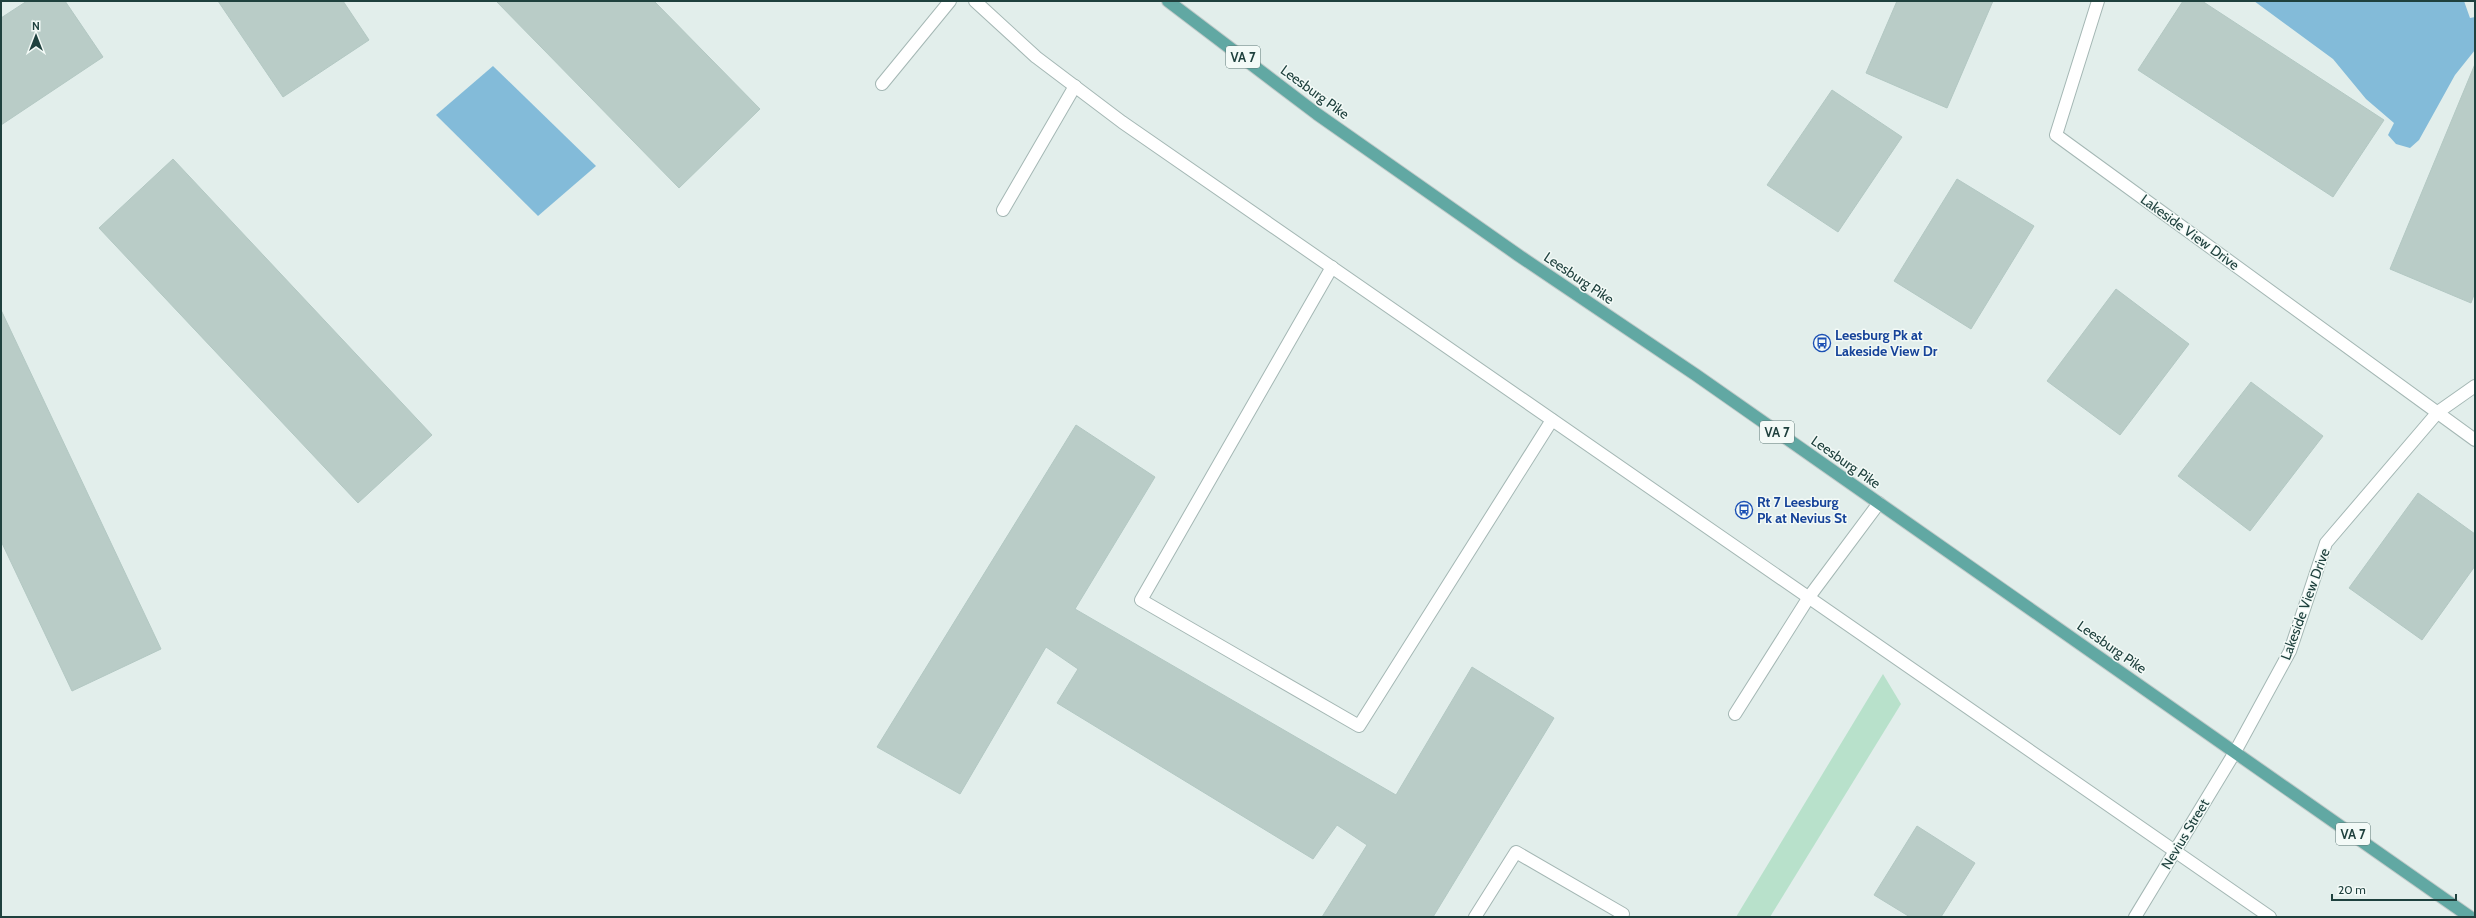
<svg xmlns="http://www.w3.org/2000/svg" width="2476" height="918" font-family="Cabin,sans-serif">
<rect width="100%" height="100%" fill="#e2eeeb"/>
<!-- green -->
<polygon fill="#b8e1cb" points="1883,674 1901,704 1770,917 1736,917"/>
<!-- water -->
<g fill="#83bbd9">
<polygon points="2254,1 2464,1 2470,18 2475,17 2475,50 2455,75 2419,140 2410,148 2396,144 2388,135 2394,123 2366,99 2333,59"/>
<polygon points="493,66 596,166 538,216 436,115"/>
</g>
<!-- building -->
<g fill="#b9ccc7" stroke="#b3c8c3">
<polygon points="27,1 65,1 103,57 1,125 1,18"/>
<polygon points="218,1 343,1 369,40 283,97"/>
<polygon points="496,1 654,1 760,109 679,188"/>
<polygon points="1897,1 1993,1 1947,108 1866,73"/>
<polygon points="2183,1 2202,1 2384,120 2333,197 2138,70"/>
<polygon points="2475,64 2475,292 2471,303 2390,269"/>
<polygon points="1832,90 1902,137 1838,232 1767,185"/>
<polygon points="173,159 432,435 358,503 99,228"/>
<polygon points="1957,179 2034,226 1971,329 1894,281"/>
<polygon points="2116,289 2189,344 2120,435 2047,381"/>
<polygon points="1,310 161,649 72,691 1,541"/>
<polygon points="2251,382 2323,436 2250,531 2178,476"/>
<polygon points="1076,425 1155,477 1075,609 1396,795 1472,667 1554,718 1433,917 1322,917 1367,845 1337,825 1313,859 1057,703 1078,669 1046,647 960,794 877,747"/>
<polygon points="2418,493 2475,534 2475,566 2422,640 2349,588"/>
<polygon points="1917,826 1975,863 1941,917 1910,917 1874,895"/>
</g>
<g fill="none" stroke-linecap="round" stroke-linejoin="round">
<!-- service casing -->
<g stroke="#a4b7b4" stroke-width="14">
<g id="service">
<polyline points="882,84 950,1"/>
<polyline points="1003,210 1075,86"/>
<polyline points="1332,267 1141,600 1359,726 1552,420"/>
<polyline points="1735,714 1809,597 1879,503"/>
<polyline points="1475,917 1516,852 1623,914"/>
</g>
</g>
<!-- minor casing -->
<g stroke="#a4b7b4" stroke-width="14">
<g id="minor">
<polyline points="975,1 1036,57 1122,122 2270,917"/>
<polyline points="2098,1 2056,135 2475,440"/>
<polyline points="2135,917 2235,752 2290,651 2326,543 2438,412 2475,386"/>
</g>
</g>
<!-- primary casing -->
<g stroke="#c0cac9" stroke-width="14">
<polyline id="primary" points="1168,1 1317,114 1518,255 1696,375 2470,917"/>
</g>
<!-- service -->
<use href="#service" stroke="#fff" stroke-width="12"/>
<!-- minor -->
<use href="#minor" stroke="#fff" stroke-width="12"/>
<!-- primary -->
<use href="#primary" stroke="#61a8a3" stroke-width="12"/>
</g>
<!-- icons -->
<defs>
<g id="bus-ring" transform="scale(0.9)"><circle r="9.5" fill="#f3faf7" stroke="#1a4fb4" stroke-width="1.5"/><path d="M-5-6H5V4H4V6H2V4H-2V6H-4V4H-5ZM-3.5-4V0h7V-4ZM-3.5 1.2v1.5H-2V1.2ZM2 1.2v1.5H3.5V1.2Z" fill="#1a4fb4"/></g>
</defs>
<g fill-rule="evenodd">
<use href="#bus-ring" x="1822" y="343"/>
<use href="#bus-ring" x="1744" y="510"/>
</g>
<g text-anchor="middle" stroke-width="3" stroke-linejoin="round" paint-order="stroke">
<!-- shield labels -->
<g fill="#f3faf7" stroke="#5f7876" stroke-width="1">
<rect x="1226" y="46" width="34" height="22" rx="3"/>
<rect x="1760" y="421" width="34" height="22" rx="3"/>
<rect x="2336" y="823" width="34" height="22" rx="3"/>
</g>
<g font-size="13" font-weight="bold" fill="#1f413e">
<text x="1243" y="62">VA 7</text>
<text x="1777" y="437">VA 7</text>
<text x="2353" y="839">VA 7</text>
</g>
<!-- street labels -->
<g font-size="14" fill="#1f413e" stroke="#f3faf7">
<text transform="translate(1315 92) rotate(36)" y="5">Leesburg Pike</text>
<text transform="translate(2190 232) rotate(36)" y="5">Lakeside View Drive</text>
<text transform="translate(1579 278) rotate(34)" y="5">Leesburg Pike</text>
<text transform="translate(1846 462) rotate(35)" y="5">Leesburg Pike</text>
<text transform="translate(2305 604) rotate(-70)" y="5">Lakeside View Drive</text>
<text transform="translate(2112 647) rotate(35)" y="5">Leesburg Pike</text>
<text transform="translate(2185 834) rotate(-59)" y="5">Nevius Street</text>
</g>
<!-- transit labels -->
<g font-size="14" font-weight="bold" fill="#164399" stroke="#f3faf7" text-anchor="start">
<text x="1835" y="340">Leesburg Pk at<tspan x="1835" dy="16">Lakeside View Dr</tspan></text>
<text x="1757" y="507">Rt 7 Leesburg<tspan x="1757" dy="16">Pk at Nevius St</tspan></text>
</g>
</g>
<!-- border -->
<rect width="2476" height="918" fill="none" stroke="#1f413e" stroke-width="4"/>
<!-- north arrow -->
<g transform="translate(36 36)" stroke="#f3faf7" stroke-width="3" paint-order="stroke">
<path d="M0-3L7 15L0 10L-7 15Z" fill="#1f413e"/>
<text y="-6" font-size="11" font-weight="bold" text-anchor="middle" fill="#1f413e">N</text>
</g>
<!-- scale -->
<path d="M2332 894v6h124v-6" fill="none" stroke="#1f413e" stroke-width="2"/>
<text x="2338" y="894" font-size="12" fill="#1f413e" stroke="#f3faf7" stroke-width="3" paint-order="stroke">20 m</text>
</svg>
